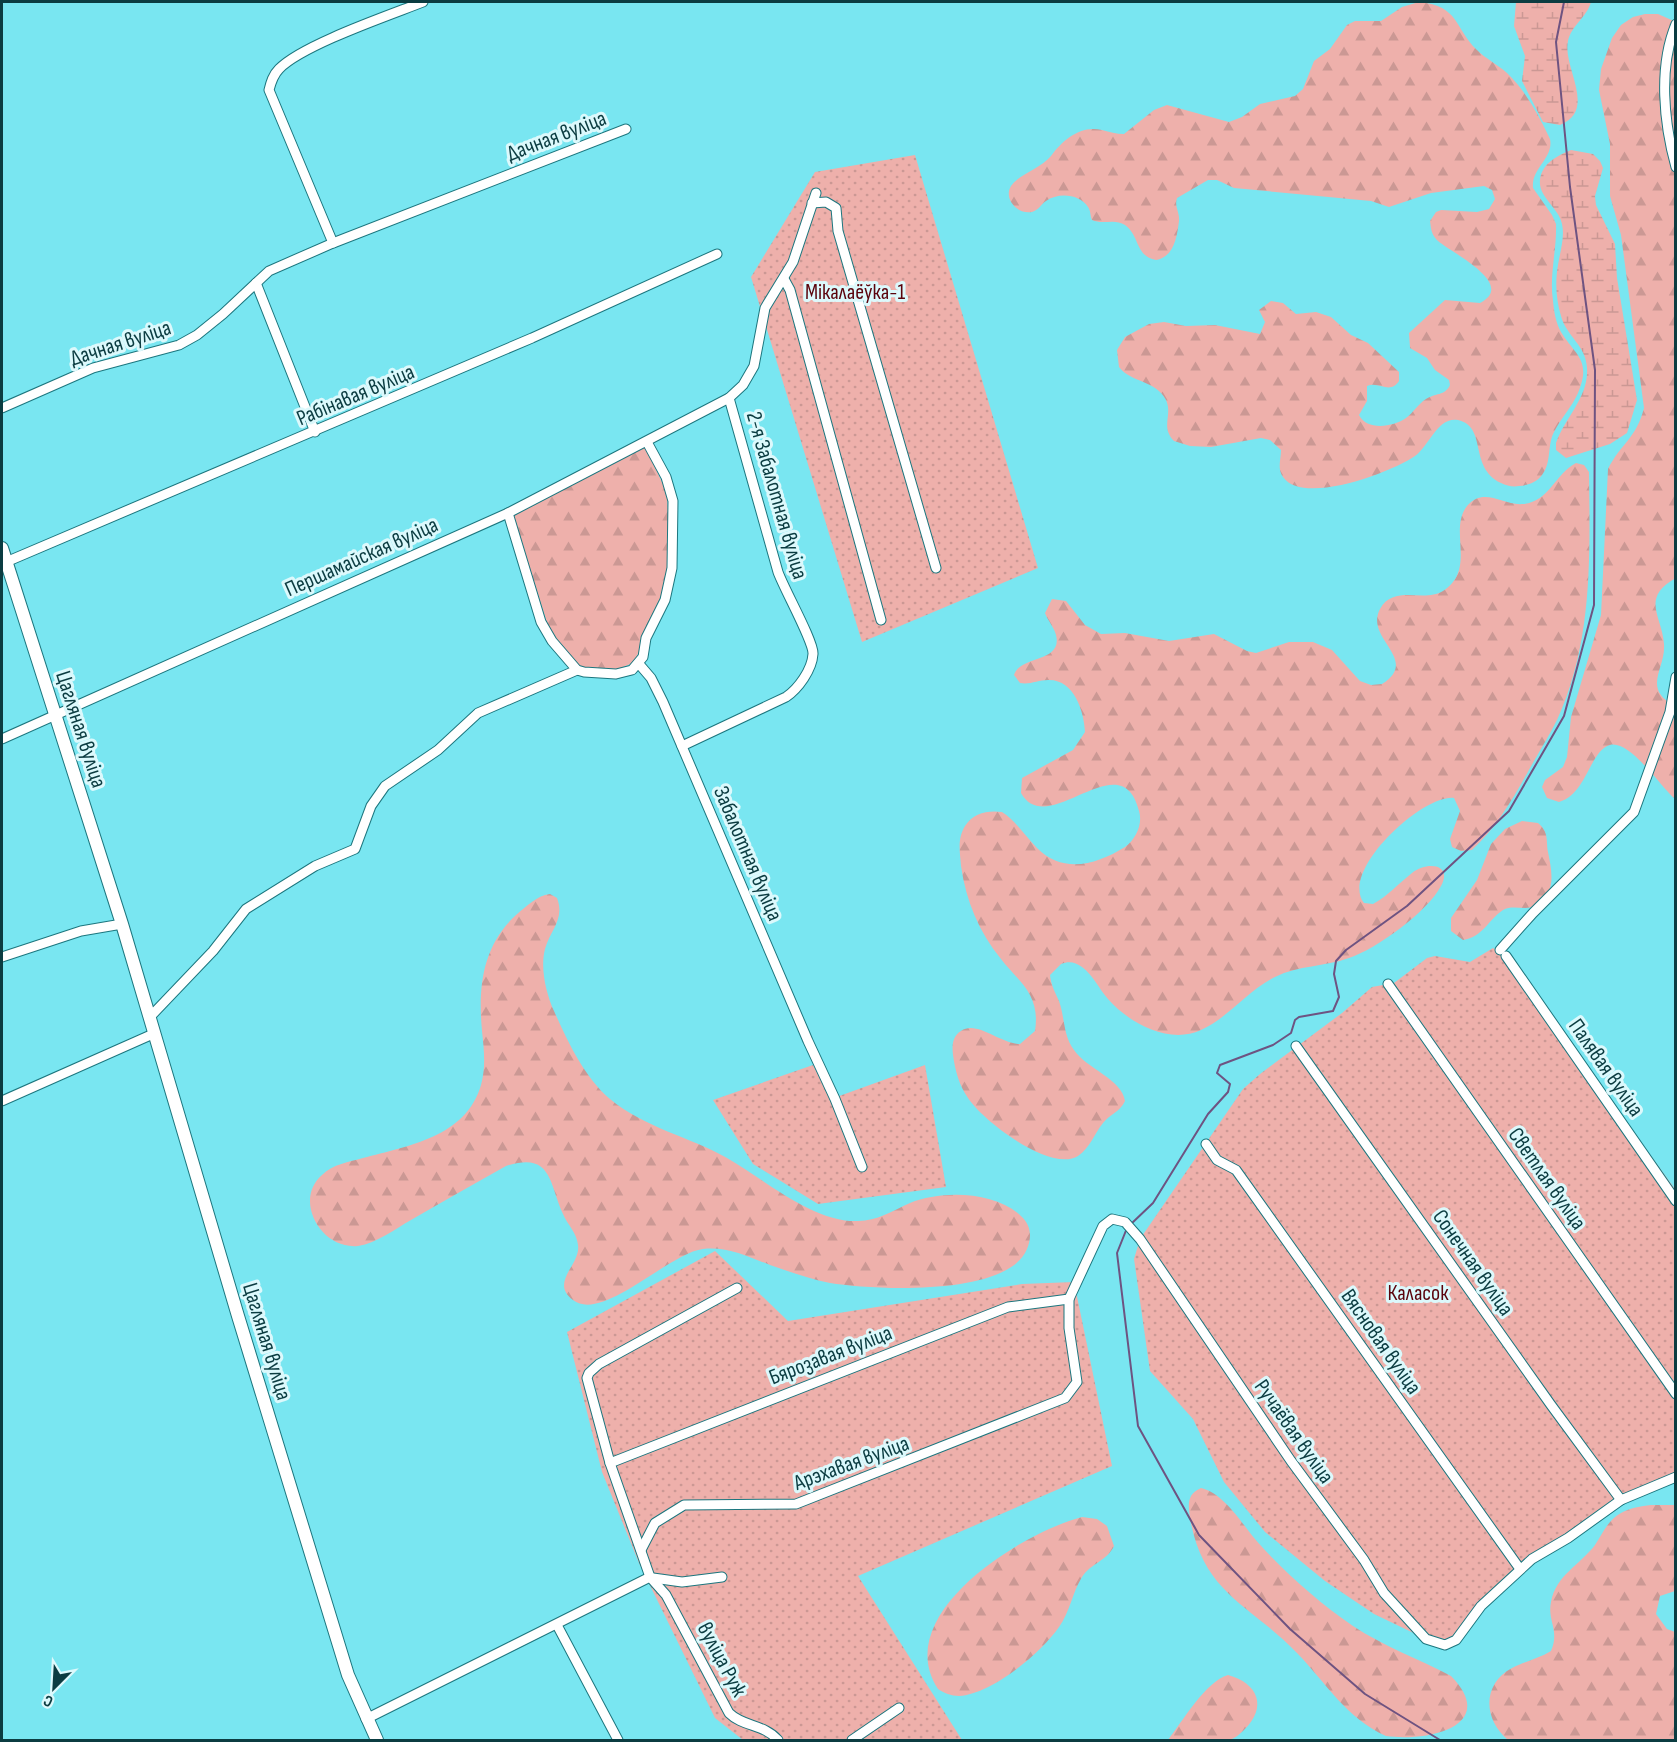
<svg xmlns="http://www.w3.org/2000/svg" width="1677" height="1742" font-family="'Sofia Sans Condensed',sans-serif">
<defs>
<pattern id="forest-firs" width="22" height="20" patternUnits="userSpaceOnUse" patternTransform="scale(1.5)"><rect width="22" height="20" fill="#eeb0ab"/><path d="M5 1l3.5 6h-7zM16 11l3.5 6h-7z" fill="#cb9894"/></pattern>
<pattern id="wetland-marsh" width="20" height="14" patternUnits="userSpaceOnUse" patternTransform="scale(1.5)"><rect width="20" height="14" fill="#eeb0ab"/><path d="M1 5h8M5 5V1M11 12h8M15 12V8" fill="none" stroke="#cb9894"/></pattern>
<pattern id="garden-dots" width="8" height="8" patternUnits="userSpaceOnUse" patternTransform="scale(1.5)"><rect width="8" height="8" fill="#eeb0ab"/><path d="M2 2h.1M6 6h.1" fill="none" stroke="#cb9894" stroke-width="1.8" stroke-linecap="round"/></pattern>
</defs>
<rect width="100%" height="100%" fill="#79e6f1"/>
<!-- forest -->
<g fill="url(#forest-firs)">
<path d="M1419 2C1460 6 1454 28 1477 50 1486 59 1497 64 1507 73 1526 91 1539 116 1550 139 1554 158 1531 168 1533 188L1552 215 1556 224C1557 250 1549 275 1553 301 1554 312 1556 323 1561 332 1575 355 1592 360 1578 393 1572 407 1561 418 1554 432 1547 445 1552 462 1542 475 1536 483 1528 485 1519 486 1513 487 1507 486 1501 483 1468 467 1488 427 1458 420 1438 416 1429 446 1415 456 1392 472 1303 506 1283 477 1277 469 1281 459 1281 450L1270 440 1261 438 1211 447 1190 446 1174 441C1160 427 1173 415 1166 400 1156 380 1131 383 1119 367L1117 350 1125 337 1149 324 1164 322 1186 326 1215 325 1260 334 1265 322 1259 310 1271 301 1283 303 1296 314 1316 312 1331 317 1351 335 1368 343 1399 372V381C1390 395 1379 381 1367 386V401L1359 415C1367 431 1393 427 1406 418 1413 413 1418 404 1426 399 1435 393 1445 396 1450 385L1449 380 1435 370 1427 358 1410 348 1409 333 1445 300 1480 303C1519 283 1445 250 1436 239 1431 233 1431 228 1430 221L1436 212 1441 210 1477 212 1489 209 1495 199 1492 190 1484 186 1431 193 1389 207 1371 201 1234 188 1217 180H1208L1177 198C1174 207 1180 212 1179 221 1177 237 1174 257 1156 260 1135 256 1140 236 1125 225 1115 218 1103 225 1092 220 1090 216 1091 211 1088 207 1080 194 1058 192 1046 201 1041 204 1039 210 1032 212 1018 215 1003 199 1011 186 1019 174 1040 169 1051 156 1063 140 1080 125 1102 130 1110 132 1116 134 1124 134L1154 110 1167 105 1229 122 1242 117 1260 104 1295 96 1303 89 1314 61 1330 49 1347 25 1355 21H1381L1402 7Z"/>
<path d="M1645 14H1658L1676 22V578C1640 598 1662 616 1664 644 1666 669 1641 688 1675 706V799C1660 786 1630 740 1610 745 1590 750 1587 794 1559 802L1547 798 1542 787 1545 780 1563 767 1567 757 1571 717 1601 615 1608 469C1621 443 1636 439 1644 408L1621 235 1610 196V144L1599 90 1601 69 1612 38 1621 25 1633 17Z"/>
<polygon points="642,448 646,448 667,493 670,554 665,588 644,632 639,652 633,663 613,671 590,671 579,665 566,653 549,629 513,516"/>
<path d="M1576 463 1584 465 1589 472C1590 556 1593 642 1557 720 1549 736 1539 752 1530 768 1514 797 1497 827 1472 850L1461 851 1452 847 1450 839 1460 811 1454 798C1423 794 1339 871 1364 903L1373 904C1388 896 1399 883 1412 873 1427 861 1453 864 1441 886 1428 911 1377 949 1349 958 1324 967 1299 965 1275 977 1247 991 1228 1018 1201 1030 1169 1045 1129 1023 1108 999 1099 989 1093 975 1082 967 1075 962 1069 961 1061 964L1050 975C1051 985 1055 992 1059 1001 1065 1018 1063 1035 1074 1050 1087 1069 1122 1079 1125 1101 1120 1112 1110 1114 1103 1123 1094 1134 1090 1148 1078 1156 1051 1173 983 1121 968 1098 959 1085 955 1070 953 1055 952 1047 952 1036 961 1031 977 1020 1000 1044 1020 1044L1035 1031C1037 1018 1036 1007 1030 995 1023 982 1010 971 1001 959 979 932 966 901 961 866 960 852 957 839 965 826 973 813 988 810 1002 812 1016 821 1025 836 1037 848 1063 874 1096 865 1125 847 1136 839 1143 824 1139 811 1121 740 1048 841 1021 793L1022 778 1073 750 1085 732C1084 711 1074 679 1048 680 1038 680 1030 685 1020 683L1014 675C1020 655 1063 663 1056 635 1054 627 1048 621 1045 613L1052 599 1066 601 1085 625 1101 634 1125 633 1169 641 1214 634 1247 651 1256 653 1289 642H1313L1332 650 1360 681 1371 685 1382 684C1421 659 1364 639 1380 609 1394 584 1424 603 1443 591 1477 569 1448 530 1467 506 1484 486 1503 506 1523 504 1549 502 1555 474 1576 463Z"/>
<path d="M1522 821 1538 823C1549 832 1546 840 1548 852 1552 872 1557 893 1535 906 1525 911 1513 904 1503 910 1488 920 1483 937 1463 940L1451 931V918L1477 880 1491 844 1505 829Z"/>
<path d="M550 894 557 898C565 919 551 929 545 949 540 968 546 993 554 1011 567 1040 584 1077 610 1099 645 1128 688 1136 727 1158 764 1179 814 1223 858 1221 877 1221 892 1211 910 1203 942 1190 996 1191 1022 1217 1031 1226 1032 1237 1027 1249 1007 1297 874 1290 830 1283 810 1279 790 1272 770 1265 749 1257 727 1246 703 1249 669 1253 602 1323 573 1300 549 1282 581 1265 578 1245 577 1233 567 1224 563 1214 549 1183 552 1151 506 1166 474 1184 442 1202 411 1220 395 1229 377 1243 358 1246 321 1250 293 1200 322 1175 333 1164 349 1162 363 1158 408 1146 466 1137 481 1085 486 1067 484 1050 482 1031 478 988 482 946 516 915 527 906 536 896 550 894Z"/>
<path d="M1201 1488C1228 1495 1244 1529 1263 1548 1289 1576 1321 1604 1353 1626 1383 1646 1419 1659 1451 1676 1499 1725 1430 1742 1386 1736 1346 1718 1327 1684 1297 1653 1250 1604 1203 1594 1190 1518 1188 1504 1187 1494 1201 1488Z"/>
<path d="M1651 1505H1675V1591L1660 1596 1656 1614 1667 1629 1675 1632V1740H1508C1483 1719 1482 1684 1512 1668 1525 1661 1538 1659 1551 1651 1560 1630 1547 1621 1551 1602 1556 1575 1580 1565 1595 1545 1603 1533 1607 1521 1621 1513 1630 1508 1641 1506 1651 1505Z"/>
<path d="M1082 1517 1097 1519 1107 1526 1114 1546C1107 1561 1091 1563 1082 1577 1072 1593 1070 1612 1059 1627 1041 1653 992 1694 959 1696 951 1696 944 1693 938 1689 889 1614 1023 1532 1082 1517Z"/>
<path d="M1228 1675C1258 1683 1268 1707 1244 1730 1240 1734 1234 1739 1229 1740 1211 1742 1186 1741 1168 1740 1182 1722 1206 1681 1228 1675Z"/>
</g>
<!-- wetland -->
<g fill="url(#wetland-marsh)">
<path d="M1516 2H1591C1587 17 1571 26 1568 41 1562 67 1598 110 1560 125L1543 122 1522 81 1525 56 1514 26Z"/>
<path d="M1571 150 1593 154 1600 161 1603 168 1595 196 1596 205 1615 244 1617 278 1637 400 1627 433 1610 444 1566 458 1556 450V443C1565 417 1589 397 1587 368 1586 345 1566 336 1561 316 1556 299 1555 282 1558 265 1560 252 1565 237 1562 224 1559 208 1538 197 1540 180 1542 163 1557 156 1571 150Z"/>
</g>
<!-- garden -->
<g fill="url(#garden-dots)">
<polygon points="915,155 1038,568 862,642 751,277 815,172"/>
<polygon points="1493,948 1506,956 1675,1189 1675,1477 1627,1496 1532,1559 1451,1644 1426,1639 1374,1614 1325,1581 1265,1532 1224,1482 1193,1419 1150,1371 1134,1259 1140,1239 1243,1089 1260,1074 1342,1013 1372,987 1394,983 1427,958 1435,956 1470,962"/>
<polygon points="813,1065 831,1099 925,1065 946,1187 818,1204 753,1164 713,1100"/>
<polygon points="715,1251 788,1321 1022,1284 1074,1282 1112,1466 858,1576 962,1740 743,1740 715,1718 639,1563 602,1472 567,1332"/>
</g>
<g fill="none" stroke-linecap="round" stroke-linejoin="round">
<!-- stream -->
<g stroke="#6e5381" stroke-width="2">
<polyline points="1131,1224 1153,1203 1208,1114 1228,1092 1230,1084 1217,1073 1220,1065 1273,1045 1291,1033 1295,1020 1299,1017 1333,1011 1339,997 1334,974 1336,961 1346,950 1407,906 1509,811 1564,716 1594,605 1595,370 1570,187 1556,42 1564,2"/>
<polyline points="1127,1228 1117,1253 1138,1426 1199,1535 1290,1629 1365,1694 1440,1740"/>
</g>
<!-- minor casing -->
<g stroke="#1c767e" stroke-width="11">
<g id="minor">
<path d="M1676 24C1658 67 1664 124 1676 167"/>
<polyline points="812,203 826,202 836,208 838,231 936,568"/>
<path d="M333 243 269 90C271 82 273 75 279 69 302 45 390 15 423 2"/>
<polyline points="784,279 790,290 881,620"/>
<polyline points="256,283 315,432"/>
<polyline points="2,408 93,368 179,345 197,335 223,314 269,271 333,243 626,129"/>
<polyline points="508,513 541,622 552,641 577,670 584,672 616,674 632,670 643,657 646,638 665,600 672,568 673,501 666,477 647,442"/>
<polyline points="6,562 532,338 717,254"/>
<polyline points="639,664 651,678 663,702 808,1041 835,1099 862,1167"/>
<polyline points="2,739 508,513 729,398 743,385 754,366 765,308 793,262 816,193"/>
<path d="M682 746 786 697C798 689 812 670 813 654 814 642 784 589 778 572L729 398"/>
<polyline points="1500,950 1533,913 1634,812 1670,712 1676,677"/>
<polyline points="1506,956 1676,1201"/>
<polyline points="2,957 81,931 122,924"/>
<polyline points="1388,984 1676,1394"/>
<polyline points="149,1018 213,951 246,909 315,866 355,849 371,806 385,786 438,750 478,713 577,670"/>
<polyline points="1296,1046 1551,1405 1621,1500"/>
<polyline points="2,1101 153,1034"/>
<polyline points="1206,1144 1217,1160 1236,1170 1520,1569"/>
<polyline points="610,1463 1008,1307 1069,1299"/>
<polyline points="641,1550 655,1523 684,1505 796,1504 1065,1398 1077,1382 1069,1328 1069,1299 1103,1226 1112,1219 1125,1222 1140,1239 1291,1461 1364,1560 1384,1593 1426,1639 1445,1645 1456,1640 1481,1606 1532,1559 1568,1538 1621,1500 1676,1477"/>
<polyline points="650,1577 610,1463 587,1378 589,1373 599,1364 737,1288"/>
<path d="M650 1577 666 1595 729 1713C743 1727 764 1724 778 1740"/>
<polyline points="653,1578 682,1582 722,1577"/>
<polyline points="557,1625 618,1740"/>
<polyline points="366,1719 650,1577"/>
<polyline points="852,1740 899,1708"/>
</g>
</g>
<!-- tertiary casing -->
<g stroke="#1c767e" stroke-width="14">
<polyline id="tertiary" points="2,548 122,924 238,1316 348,1675 377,1740"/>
</g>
<!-- minor -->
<use href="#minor" stroke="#fff" stroke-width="9"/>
<!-- tertiary -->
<use href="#tertiary" stroke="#fff" stroke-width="12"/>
</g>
<g text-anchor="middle" stroke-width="6" stroke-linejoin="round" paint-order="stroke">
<!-- street labels -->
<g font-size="22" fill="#0b3c41" stroke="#dcf9fc">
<text transform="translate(556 135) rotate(-21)" y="8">Дачная вуліца</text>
<text transform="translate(120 342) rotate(-18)" y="8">Дачная вуліца</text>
<text transform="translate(355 394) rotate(-23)" y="8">Рабінавая вуліца</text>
<text transform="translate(778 495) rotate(74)" y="8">2-я Забалотная вуліца</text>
<text transform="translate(361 556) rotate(-24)" y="8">Першамайская вуліца</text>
<text transform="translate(82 729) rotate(72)" y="8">Цагляная вуліца</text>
<text transform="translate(749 853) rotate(67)" y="8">Забалотная вуліца</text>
<text transform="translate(1607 1067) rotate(55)" y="8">Палявая вуліца</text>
<text transform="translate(1548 1178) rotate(55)" y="8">Светлая вуліца</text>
<text transform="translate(1474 1262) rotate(55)" y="8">Сонечная вуліца</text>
<text transform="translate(268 1341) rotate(73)" y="8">Цагляная вуліца</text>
<text transform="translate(1382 1341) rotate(55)" y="8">Вясновая вуліца</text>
<text transform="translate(830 1354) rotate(-21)" y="8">Бярозавая вуліца</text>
<text transform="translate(1295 1431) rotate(55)" y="8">Ручаёвая вуліца</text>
<text transform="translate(851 1462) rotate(-20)" y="8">Арэхавая вуліца</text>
<text transform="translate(723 1659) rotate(62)" y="8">вуліца Руж</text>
</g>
<!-- park labels -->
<g font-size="22" fill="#5a030c" stroke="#dcf9fc">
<text x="855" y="299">Мікалаёўка-1</text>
<text x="1418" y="1300">Каласок</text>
</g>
</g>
<!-- border -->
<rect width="1677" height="1742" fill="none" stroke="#0b3c41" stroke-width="6"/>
<!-- north arrow -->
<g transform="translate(54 1688) rotate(204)" stroke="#dcf9fc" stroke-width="4.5" paint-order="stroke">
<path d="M0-4.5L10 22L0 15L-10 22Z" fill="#0b3c41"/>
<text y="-9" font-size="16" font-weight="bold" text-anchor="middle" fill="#0b3c41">С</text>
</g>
</svg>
